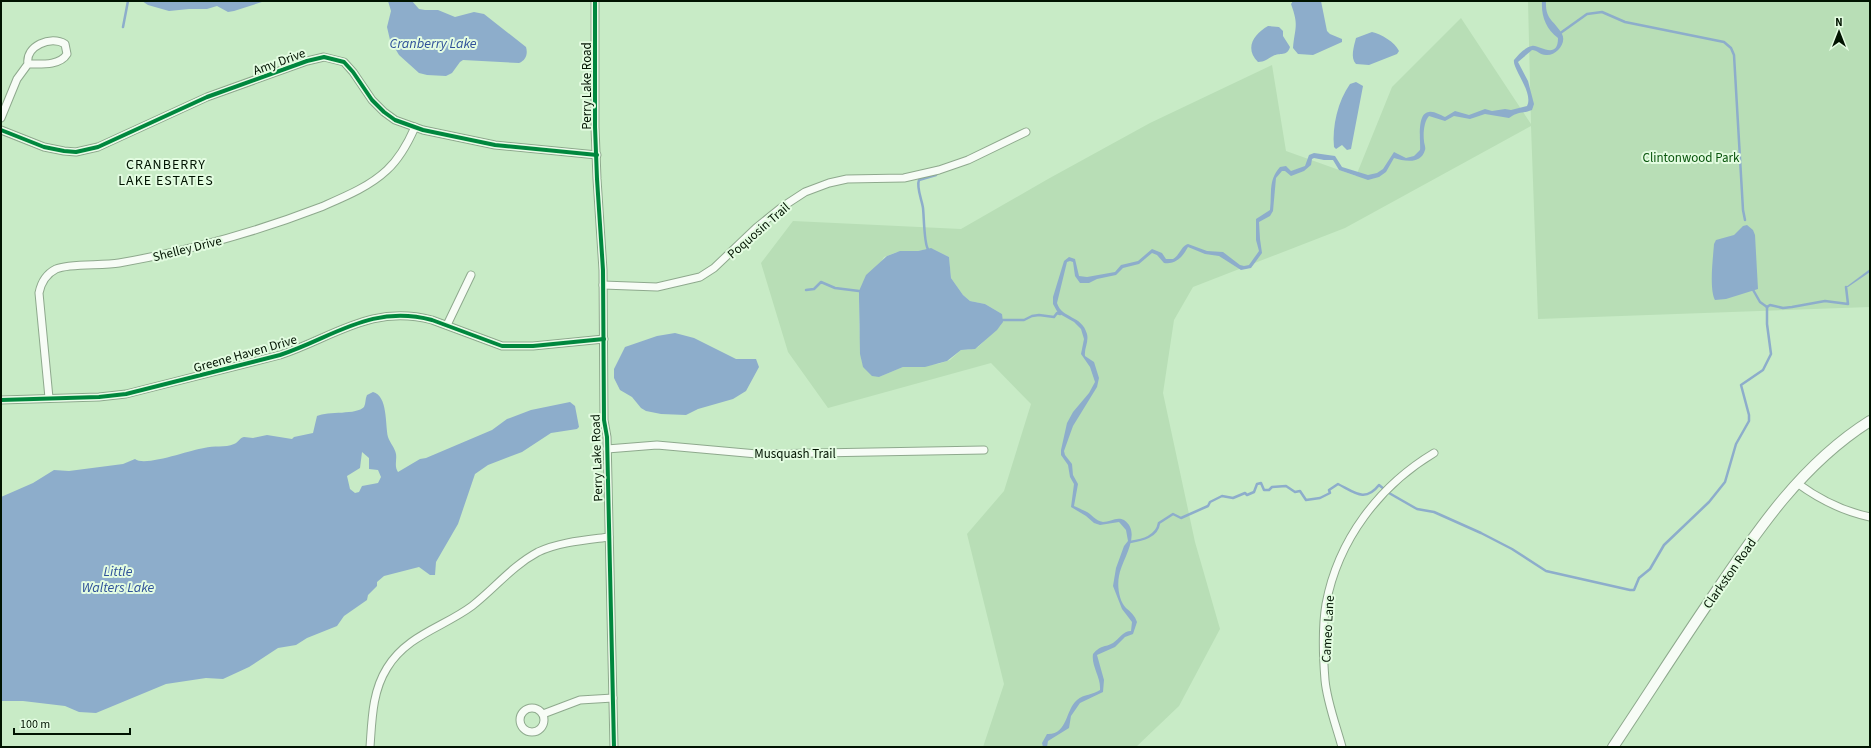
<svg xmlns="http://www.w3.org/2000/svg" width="1871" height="748" font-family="'Source Sans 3',sans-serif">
<rect width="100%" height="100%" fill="#c8ebc6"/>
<!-- green -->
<path fill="#b8deb6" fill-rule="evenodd" d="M1528 1H1870V307L1538 319 1531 126 1345 228 1193 287 1174 320 1163 393 1195 542 1220 629 1179 706 1136 747H983L1004 684 967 534 1004 491 1031 404 991 363 828 408 788 352 761 263 793 221 961 229 1048 179 1150 123 1272 65 1286 151 1356 176 1392 87 1461 18 1531 124ZM928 249H933L949 257 951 278 963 295 970 301 985 304 1002 314 1001 325 978 347 968 350H961L950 360 938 364 903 367 879 377 862 363 859 325V298L884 257 897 252 918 251Z"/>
<!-- water -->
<g fill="#8dadcb" fill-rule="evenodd">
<polygon points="142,1 265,1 234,11 228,12 217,6 207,9 189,9 169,11 148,5"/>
<path d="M388 1H412L419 9 425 10H438L455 17 474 12 484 14 526 47C528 54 526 60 519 63L463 60 460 62 452 73 446 76 427 75 419 73 399 55 390 40 387 27 391 11Z"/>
<path d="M1293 1H1321L1327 31 1330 34 1342 39V42L1313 55 1298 54 1293 48C1295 27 1299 26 1291 4Z"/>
<path d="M1542 1H1546C1545 20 1554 20 1562 34 1567 43 1556 56 1546 55 1540 55 1537 50 1532 50L1518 62 1528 81 1534 104 1532 110C1522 114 1519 111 1509 118L1485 114 1470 119 1454 116 1445 121 1429 116C1424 121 1423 134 1424 141 1424 144 1426 147 1425 150 1421 165 1404 161 1394 158L1386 172 1379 177 1368 180 1339 170 1333 160H1324L1314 158 1312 159 1311 165 1304 171 1291 176 1285 171H1282L1276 178 1273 211 1270 216 1259 222 1260 239 1262 253 1251 268 1241 270 1219 256 1205 254 1188 247C1183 256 1176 265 1164 263L1157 255 1152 253 1139 264 1123 268 1116 275 1097 279 1089 283H1080L1075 276 1073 262 1070 261 1067 262 1057 303C1062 319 1082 315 1087 334 1089 342 1084 348 1085 356L1094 362 1099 378 1097 387 1073 426 1064 451 1065 455 1072 464 1073 475 1078 484 1074 506C1078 508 1081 509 1085 511 1092 514 1095 521 1103 522 1110 522 1117 516 1124 520 1143 533 1121 561 1119 576 1117 586 1119 601 1126 608 1131 612 1135 616 1137 622L1133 634 1125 637 1115 647 1097 655 1104 680 1103 692 1080 703 1071 716 1069 728 1048 741 1047 747H1043L1042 743 1047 734C1068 735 1065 710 1077 700 1084 694 1093 695 1100 690 1101 677 1091 666 1093 654 1102 644 1104 648 1113 643 1119 639 1123 631 1131 631L1132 622 1122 609 1113 586 1116 568 1124 546 1128 541 1126 530 1119 522 1100 525 1094 523 1086 516 1071 507 1074 484 1070 477 1068 465 1061 455V450L1067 423 1073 412 1089 393 1095 382 1090 367 1081 354 1084 339 1081 329 1074 322 1058 313 1053 304V297L1064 261 1069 257 1075 259 1079 276 1087 277 1115 272 1121 265 1138 261 1152 249 1162 253 1166 259H1173C1180 255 1181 246 1188 244L1207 251 1223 252 1240 265 1244 266 1249 265 1259 251 1256 240V219L1270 210C1272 194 1268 180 1280 167L1286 166 1291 171 1305 166 1309 155 1314 153 1335 156 1342 167 1368 175 1377 173 1383 169 1394 152 1406 158 1414 156 1420 150C1421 143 1416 113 1429 112 1434 111 1440 115 1445 117L1455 111 1469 115 1485 109 1492 111 1505 109 1511 110 1527 106C1534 93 1512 68 1514 60 1518 55 1525 47 1532 46 1538 44 1558 61 1558 38 1546 29 1541 16 1542 1Z"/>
<path d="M1268 26 1279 27 1283 31V36L1290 47C1287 57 1280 52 1273 56 1267 59 1265 62 1258 62 1244 48 1254 34 1268 26Z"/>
<path d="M1372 32C1381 34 1395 42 1399 51L1397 54 1369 65 1356 64C1350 58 1354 46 1356 38Z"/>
<path d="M1356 82 1363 86 1351 149 1347 150 1342 145 1336 149 1334 147C1332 126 1338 101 1350 84Z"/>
<path d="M1747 225 1753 230 1755 235 1758 289 1726 299 1715 300C1709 288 1713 259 1714 244L1716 240 1734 235 1743 226Z"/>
<polygon points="931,248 949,257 951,278 963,295 970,301 985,304 1002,314 1003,322 997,330 975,349 961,350 947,361 925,367 903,367 879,377 872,376 863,367 860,354 859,298 859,291 866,275 887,256 900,251 918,251"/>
<polygon points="1870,269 1870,272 1848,287 1846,287"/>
<polygon points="675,333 694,338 736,359 756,359 759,367 746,391 733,399 698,409 686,415 661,414 646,411 641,408 632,397 620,390 614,378 614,369 625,347 657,336"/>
<path d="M373 392C388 396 385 424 388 437 390 443 395 448 396 454 397 460 394 466 398 472L420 459 426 458 492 430 507 419 531 410 570 402 575 406 579 427 577 429 551 433 522 452 488 465 475 474 458 524 436 562 435 575H430L419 567 384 576 377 582V586L368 595 367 600 344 616 337 626 307 638 296 645 278 648 249 667 223 679 206 678 166 684 96 713 79 712 65 706 23 701H1V497L33 483 54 470 69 471 123 464 135 459C145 467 190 450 204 448 214 445 225 448 234 444 239 442 239 438 244 437L253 438 267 435 292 439 294 437 313 433 317 416C328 411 357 415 364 407 366 403 365 399 367 395ZM362 452 369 458V469L378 470 381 477 378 483 362 486 359 492 355 493 350 489 347 476 360 468Z"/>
</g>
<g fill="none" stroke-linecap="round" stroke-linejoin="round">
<!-- stream -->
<g stroke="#8dadcb" stroke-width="2.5">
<polyline points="123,27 128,1"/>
<polyline points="1559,34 1587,14 1602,12 1625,22 1724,42 1731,48 1734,55 1743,210 1745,220"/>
<path d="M928 249C924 244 924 216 923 208 922 200 916 187 919 180L936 175"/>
<polyline points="1752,288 1760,302 1767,307"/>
<polyline points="806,290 814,289 821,282 835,288 859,291"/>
<polyline points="1767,307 1770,305 1783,308 1792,307 1825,301 1848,304 1846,287"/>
<polyline points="1003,320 1024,320 1032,316 1039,315 1054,317 1057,313 1060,314"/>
<path d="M1130 542C1142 540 1157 537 1159 523L1173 514 1181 518 1208 506 1210 502 1222 496 1233 498 1245 493 1247 495 1254 492 1257 484 1261 483 1264 490H1269L1272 487 1286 486 1295 492 1300 491 1306 500 1320 498 1330 493 1329 490 1338 484C1354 492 1365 503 1379 485L1389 493 1417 509 1434 512 1481 533 1512 549 1546 571 1630 590H1634L1639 578 1650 569 1664 545 1709 502 1725 482 1736 444 1749 421V415L1741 385 1763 370 1771 354 1767 324V307"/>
</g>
<!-- street casing -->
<g stroke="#8ea98d" stroke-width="9">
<g id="street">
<polyline points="595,1 595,127 597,179 603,270 604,420 607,437 614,747"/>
<path d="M1 118 17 79 28 64C25 46 51 35 65 44L67 54C60 66 40 64 28 64"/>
<polyline points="1,130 44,147 64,151 76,152 98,147 207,97 307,61 324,57 344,62 353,72 372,100 384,112 395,120 423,130 495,145 597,155"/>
<polyline points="603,285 657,287 700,277 714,268 756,228 782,207 805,192 829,183 847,179 904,178 939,170 968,160 1026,132"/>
<polyline points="447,325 471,275"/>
<path d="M49 398 39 293C41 283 46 274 56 269 69 263 103 266 119 263 188 251 256 232 321 207 344 197 369 187 387 170 400 158 408 143 415 127"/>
<path d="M1 400 99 397 126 394 280 355C334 337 371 304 432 320L502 346H533L604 339"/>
<polyline points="607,449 657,445 757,454 984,450"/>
<path d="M1797 483C1820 500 1842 511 1870 517"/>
<circle cx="532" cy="720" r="12"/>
<polyline points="543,714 580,700 613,698"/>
<path d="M370 747C372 720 372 692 387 668 407 635 444 627 472 606 495 588 512 566 538 552 559 542 586 540 609 537"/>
<path d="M1342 747C1336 725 1327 702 1325 680 1323 655 1322 628 1326 604 1338 540 1379 486 1434 453"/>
</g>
</g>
<!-- secondary casing -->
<g stroke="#8ea98d" stroke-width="12">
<path id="secondary" d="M1613 747C1647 696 1680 644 1715 593 1758 529 1803 463 1870 421"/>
</g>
<!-- street -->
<use href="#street" stroke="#f7fcf6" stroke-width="7"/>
<!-- secondary -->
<use href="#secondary" stroke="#f7fcf6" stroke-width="10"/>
<!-- cycleway casing -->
<g stroke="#e3fce1" stroke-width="6">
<g id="cycleway">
<polyline points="595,1 595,127 597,179 603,270 604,420 607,437 614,747"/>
<polyline points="1,130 44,147 64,151 76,152 98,147 207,97 307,61 324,57 344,62 353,72 372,100 384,112 395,120 423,130 495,145 597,155"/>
<path d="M1 400 99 397 126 394 280 355C334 337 371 304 432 320L502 346H533L604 339"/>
</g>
</g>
<!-- cycleway -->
<use href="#cycleway" stroke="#00873e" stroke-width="4"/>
</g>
<g text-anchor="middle" stroke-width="4" stroke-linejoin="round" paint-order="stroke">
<!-- street labels -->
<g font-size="13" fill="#001300" stroke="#e3fce1">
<text transform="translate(279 61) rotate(-20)" y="5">Amy Drive</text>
<text transform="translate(586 86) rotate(-90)" y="5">Perry Lake Road</text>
<text transform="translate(758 230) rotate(-41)" y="5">Poquosin Trail</text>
<text transform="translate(187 248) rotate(-14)" y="5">Shelley Drive</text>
<text transform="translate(245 353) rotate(-16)" y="5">Greene Haven Drive</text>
<text x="795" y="458">Musquash Trail</text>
<text transform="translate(596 458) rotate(-92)" y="5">Perry Lake Road</text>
<text transform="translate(1729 573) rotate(-55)" y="5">Clarkston Road</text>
<text transform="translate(1327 629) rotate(-87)" y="5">Cameo Lane</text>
</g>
<!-- park labels -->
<g font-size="13" fill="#08550c" stroke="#e3fce1">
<text x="1691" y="162">Clintonwood Park</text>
</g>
<!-- water labels -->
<g font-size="14" font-style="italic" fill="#2f5199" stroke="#e3fce1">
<text x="433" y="48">Cranberry Lake</text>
<text x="118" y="576">Little<tspan x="118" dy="16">Walters Lake</tspan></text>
</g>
<!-- neighbourhood labels -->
<g font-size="14" letter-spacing="1" fill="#001300" stroke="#e3fce1">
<text x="166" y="169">CRANBERRY<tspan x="166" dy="16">LAKE ESTATES</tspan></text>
</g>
</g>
<!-- border -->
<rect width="1871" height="748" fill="none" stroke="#001300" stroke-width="4"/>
<!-- north arrow -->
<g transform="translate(1839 32)" stroke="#e3fce1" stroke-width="3" paint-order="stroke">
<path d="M0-3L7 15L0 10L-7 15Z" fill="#001300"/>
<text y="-6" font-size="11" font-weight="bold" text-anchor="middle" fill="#001300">N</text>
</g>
<!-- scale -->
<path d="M14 728v6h116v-6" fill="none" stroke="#001300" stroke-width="2"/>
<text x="20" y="728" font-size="12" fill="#001300" stroke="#e3fce1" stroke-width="3" paint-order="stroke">100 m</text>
</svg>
